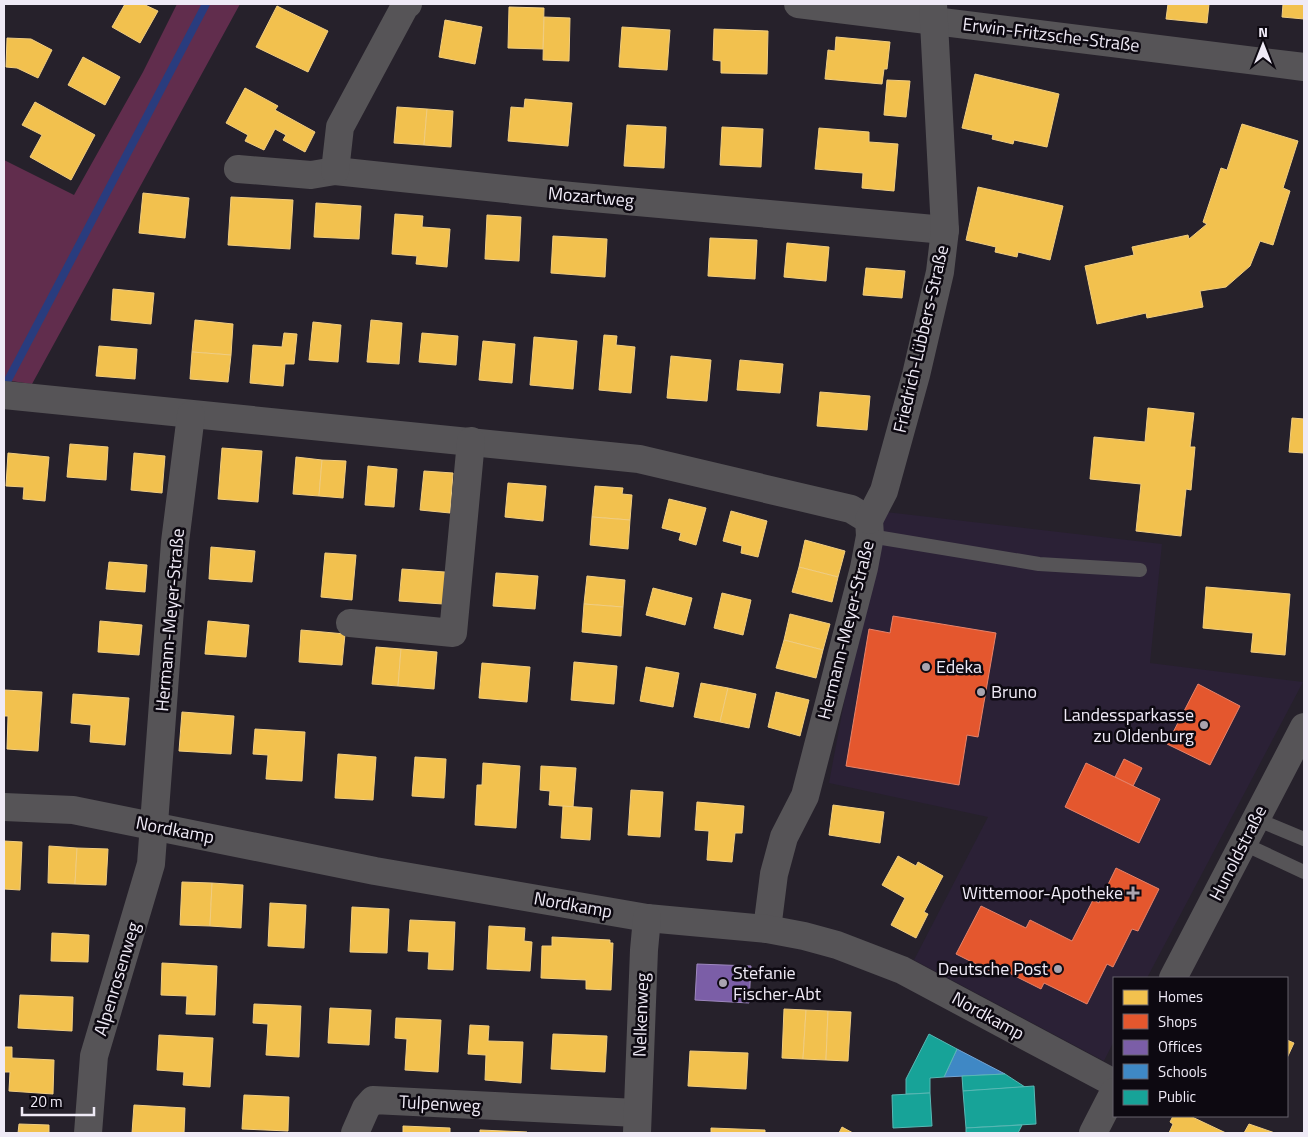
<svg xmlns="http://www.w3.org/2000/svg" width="1308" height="1137" font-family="'Titillium Web',sans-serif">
<rect width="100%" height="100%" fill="#26212b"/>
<!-- built -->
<polygon fill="#2b2136" points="886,512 1162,544 1150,663 1303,682 1147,978 1114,978 1114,1041 1104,1061 914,960 988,817 829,783 870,563"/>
<!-- green -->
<polygon fill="#612d4d" points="177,4 240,4 32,384 4,380 4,160 74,195 143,72"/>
<!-- homes -->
<g fill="#f2c14e" stroke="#f1cd80">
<polygon points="125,4 143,4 158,11 140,43 112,27"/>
<polygon points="1168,4 1209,4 1207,23 1166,19"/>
<polygon points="1283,4 1304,4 1304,19 1282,17"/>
<polygon points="277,6 328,31 308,72 256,47"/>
<polygon points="509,7 544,8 543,49 508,48"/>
<polygon points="544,17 570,18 569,61 543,60"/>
<polygon points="445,20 482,27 475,64 439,57"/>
<polygon points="622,27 670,30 667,70 619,67"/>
<polygon points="714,29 768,31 767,74 721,73 721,61 713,60"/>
<polygon points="836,37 890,42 887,69 884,69 882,84 825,79 828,50 835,51"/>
<polygon points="7,38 31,39 52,50 38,78 17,68 6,67"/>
<polygon points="83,57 120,77 105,105 68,85"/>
<polygon points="975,74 1059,94 1047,147 1014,140 1013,144 992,139 993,135 962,128"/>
<polygon points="887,80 910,81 906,117 884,115"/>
<polygon points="245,88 278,106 275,110 315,132 305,152 283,140 286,135 275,129 264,150 245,141 248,135 226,123"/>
<polygon points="525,99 572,103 568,146 508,141 511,107 524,108"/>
<polygon points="35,102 95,135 71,180 30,157 42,135 22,125"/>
<polygon points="397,107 427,109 424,145 394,143"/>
<polygon points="427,109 453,111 451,147 424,145"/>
<polygon points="1242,124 1298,141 1283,188 1290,191 1273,245 1260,241 1250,266 1226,287 1200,291 1203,307 1147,318 1146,313 1097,324 1085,266 1134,255 1132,247 1188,235 1189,239 1207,224 1203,222 1221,168 1227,170"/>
<polygon points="627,125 666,127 664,168 624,166"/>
<polygon points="722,127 763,129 761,167 720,165"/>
<polygon points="819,128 869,132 869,142 898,144 894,191 862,188 863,173 815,169"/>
<polygon points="978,187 1063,206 1050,260 1018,252 1017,257 995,252 996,247 966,240"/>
<polygon points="143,193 189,198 185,238 139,233"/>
<polygon points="231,197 293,200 290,249 228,245"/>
<polygon points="316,203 361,206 359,239 314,237"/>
<polygon points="395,214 423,216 422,227 450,229 447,267 416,264 417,256 392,254"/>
<polygon points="487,215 521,217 519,261 485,259"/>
<polygon points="553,236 607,239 605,277 551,273"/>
<polygon points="710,238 757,240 755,279 708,276"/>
<polygon points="787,243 829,247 826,281 784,277"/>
<polygon points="866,268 905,271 902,298 863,295"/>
<polygon points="113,289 154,293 151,324 111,320"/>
<polygon points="195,320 233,324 231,355 192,352"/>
<polygon points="371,320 402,323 399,364 367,362"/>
<polygon points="313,322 341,325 338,362 309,360"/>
<polygon points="284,333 297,334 294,364 285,364 283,386 250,383 253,345 282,347"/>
<polygon points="422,333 458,336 456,365 419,362"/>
<polygon points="604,335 617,336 616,345 635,347 631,393 599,390"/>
<polygon points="534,337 577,341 573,389 530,385"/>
<polygon points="483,341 515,344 512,383 479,380"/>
<polygon points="99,346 137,349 135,379 96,376"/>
<polygon points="192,352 231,355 228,382 190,379"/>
<polygon points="671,356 711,360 707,401 667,398"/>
<polygon points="740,360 783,364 780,393 737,390"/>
<polygon points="820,392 870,396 867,430 817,426"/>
<polygon points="1148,408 1194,413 1190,447 1195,447 1191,490 1186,489 1181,536 1136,531 1141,484 1090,479 1094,437 1145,442"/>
<polygon points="1292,418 1304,419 1304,453 1289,452"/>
<polygon points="70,444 108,447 106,480 67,477"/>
<polygon points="222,448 262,451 258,502 218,499"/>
<polygon points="8,453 49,457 45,501 23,499 24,487 6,486"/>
<polygon points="134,453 165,456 162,493 131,490"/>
<polygon points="296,457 322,460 319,496 293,494"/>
<polygon points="322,460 346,461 343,498 319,496"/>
<polygon points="368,466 397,469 394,507 365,505"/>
<polygon points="424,471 453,473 450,513 420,510"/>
<polygon points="508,483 546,486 543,521 505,517"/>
<polygon points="595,486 623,488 622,494 632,495 630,520 592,517"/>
<polygon points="669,499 706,508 696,545 679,540 681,533 662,528"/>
<polygon points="731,511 767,521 758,557 741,553 742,546 723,541"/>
<polygon points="592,517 630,520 628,549 590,545"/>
<polygon points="805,540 845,551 838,577 799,567"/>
<polygon points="211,547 255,551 252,582 209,579"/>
<polygon points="325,553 356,555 352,600 321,597"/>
<polygon points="109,562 147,565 145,592 106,589"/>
<polygon points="799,567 838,577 832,602 792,592"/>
<polygon points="402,569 445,572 443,604 399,601"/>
<polygon points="496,573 538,576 535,609 493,606"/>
<polygon points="587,576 625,580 623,607 584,604"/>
<polygon points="1206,587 1290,594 1285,655 1251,652 1253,633 1203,628"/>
<polygon points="653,588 692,598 685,625 646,615"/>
<polygon points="722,593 751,600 743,635 714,628"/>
<polygon points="584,604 623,607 621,636 582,632"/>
<polygon points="790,614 830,624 823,650 784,640"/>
<polygon points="100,621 142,625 139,655 98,652"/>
<polygon points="208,621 249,625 246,657 205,654"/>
<polygon points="301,630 345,634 342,665 299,662"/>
<polygon points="784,640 823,650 816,678 776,668"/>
<polygon points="376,647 401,649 398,686 372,684"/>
<polygon points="401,649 437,652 434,689 398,686"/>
<polygon points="574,662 617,666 614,704 571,700"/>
<polygon points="482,663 530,667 527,702 479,698"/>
<polygon points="646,667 679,673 673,707 640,701"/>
<polygon points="701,683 728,688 720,722 694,717"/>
<polygon points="728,688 756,694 749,728 720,722"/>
<polygon points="4,690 42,692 38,751 7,749 8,716 4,716"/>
<polygon points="776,692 809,700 800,736 768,727"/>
<polygon points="73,694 129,698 125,745 90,742 91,725 71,723"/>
<polygon points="182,712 234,716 231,754 179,751"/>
<polygon points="255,729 305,732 302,781 266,779 268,755 253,754"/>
<polygon points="338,754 376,757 373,800 335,798"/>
<polygon points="415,757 446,759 444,798 412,796"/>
<polygon points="483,763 520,766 516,828 475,825 477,785 482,785"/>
<polygon points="541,766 576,768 573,807 549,805 550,791 540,790"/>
<polygon points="631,790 663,792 660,837 628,835"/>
<polygon points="697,802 744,806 742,833 735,833 732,862 707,860 709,831 695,830"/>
<polygon points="833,805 884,812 880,843 829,835"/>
<polygon points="563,806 592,808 590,840 561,838"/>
<polygon points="4,841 22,842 20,890 4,889"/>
<polygon points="49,846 77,848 75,884 48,883"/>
<polygon points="77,848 108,849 106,885 75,884"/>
<polygon points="898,856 916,866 918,862 943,876 924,912 928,914 916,938 891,925 905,898 882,885"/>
<polygon points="182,882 212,883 210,926 180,925"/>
<polygon points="212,883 243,885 241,928 210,926"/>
<polygon points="270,903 306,905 304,948 268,946"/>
<polygon points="352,907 389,909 387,953 350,952"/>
<polygon points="410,920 455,922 453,970 428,969 429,952 408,951"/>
<polygon points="489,926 525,928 524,941 532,942 530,971 487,969"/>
<polygon points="52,933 89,935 88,962 51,961"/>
<polygon points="552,937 610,940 610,943 613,943 611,990 586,989 586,980 541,978 542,946 552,946"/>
<polygon points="162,963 217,966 215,1015 186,1014 187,996 161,995"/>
<polygon points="20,995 73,997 72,1031 18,1028"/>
<polygon points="254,1004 301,1006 299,1057 266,1055 268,1024 253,1023"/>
<polygon points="330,1008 371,1010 369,1045 328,1043"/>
<polygon points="784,1009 806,1010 803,1059 782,1058"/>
<polygon points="806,1010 828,1011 826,1060 803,1059"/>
<polygon points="828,1011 851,1012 848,1061 826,1060"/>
<polygon points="396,1018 441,1020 438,1072 405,1070 407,1039 395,1038"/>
<polygon points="470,1025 489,1026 488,1041 523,1042 521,1083 485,1080 486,1055 468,1054"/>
<polygon points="553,1034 607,1036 605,1072 551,1069"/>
<polygon points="159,1035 213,1038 210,1087 183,1085 184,1072 157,1070"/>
<polygon points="1287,1040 1294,1043 1287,1058"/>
<polygon points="4,1047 12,1047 12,1058 54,1060 53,1094 9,1091 10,1072 4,1072"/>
<polygon points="690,1051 748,1053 746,1089 688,1086"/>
<polygon points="244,1095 289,1097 288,1131 242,1129"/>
<polygon points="134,1105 185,1108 184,1133 132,1133"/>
<polygon points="1173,1116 1190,1116 1226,1133 1169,1133 1173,1124 1170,1122"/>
<polygon points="19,1124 49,1125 49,1133 18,1133"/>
<polygon points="1249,1124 1275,1133 1244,1133"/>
<polygon points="403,1126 450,1128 450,1133 403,1133"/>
<polygon points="842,1127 853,1133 839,1133"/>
<polygon points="711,1128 765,1130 765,1133 711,1133"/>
<polygon points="480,1130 527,1132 527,1133 480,1133"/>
</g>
<!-- shops -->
<g fill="#e4572e" stroke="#e7836a">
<polygon points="893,616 996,633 978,737 967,735 959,785 846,766 869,629 890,633"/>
<polygon points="1198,684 1240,706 1210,765 1167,744"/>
<polygon points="1124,759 1142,768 1133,786 1115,777"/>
<polygon points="1086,763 1160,799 1139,843 1065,807"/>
<polygon points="1116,868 1159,889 1138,931 1132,929 1113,967 1107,964 1087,1004 1044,983 1041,989 999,968 996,974 956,954 981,906 1026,928 1030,920 1072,941 1093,900 1099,903"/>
</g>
<!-- offices -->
<polygon fill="#7b5ea7" stroke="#9e88bf" points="697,964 751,966 749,1003 695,1000"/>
<!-- schools -->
<polygon fill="#3f88c5" stroke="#74a5d4" points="957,1049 1005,1074 944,1077"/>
<!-- public -->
<g fill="#17a398" stroke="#58b8b4">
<polygon points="929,1034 957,1049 944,1077 930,1078 930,1093 906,1094 906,1079"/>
<polygon points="1005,1074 1025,1087 963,1091 962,1076"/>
<polygon points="1034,1086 1036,1124 966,1128 963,1091"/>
<polygon points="930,1093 932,1126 893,1128 892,1095"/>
<polygon points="1022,1125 1018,1133 966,1133 966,1128"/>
</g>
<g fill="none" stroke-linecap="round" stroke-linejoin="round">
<!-- stream -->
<polyline stroke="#293c7e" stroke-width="8" points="8,380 206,4"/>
<!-- service -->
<g stroke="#565457" stroke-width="14">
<polyline points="870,536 1039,564 1140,570"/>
<polyline points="1256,819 1304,839"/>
<polyline points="1244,844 1304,872"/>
</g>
<!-- minor -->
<g stroke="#565457" stroke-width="28">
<polyline points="798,4 1304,67"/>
<polyline points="238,169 311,175 335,171 571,196 945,230"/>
<polyline points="335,171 340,127 405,6 408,4"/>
<polyline points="4,395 639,459 851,509 869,520 870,536 864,568 805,796 784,837 774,874 767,929"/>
<polyline points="869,520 884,491 916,375 940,272 945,230 933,4"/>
<polyline points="350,623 453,633 471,441"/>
<polyline points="4,807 73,810 375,871 647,918 767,929 804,936 837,945 902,970 1114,1083"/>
<polyline points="88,1133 94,1056 151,864 175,542 191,415"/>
<polyline points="355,1133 366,1108 373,1100 637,1113"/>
<polyline points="637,1133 644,950 647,918"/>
</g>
<!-- tertiary -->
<g stroke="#565457" stroke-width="28">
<polyline points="1173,978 1304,727"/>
<polyline points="1093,1133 1114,1092"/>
</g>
</g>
<!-- markers -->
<g fill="#a9a4af" stroke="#0d0911" stroke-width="2">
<circle cx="926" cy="667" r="5"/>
<circle cx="981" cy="692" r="5"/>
<circle cx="1204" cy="725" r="5"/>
<path d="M1130.5 885.5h5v5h5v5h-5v5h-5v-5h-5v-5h5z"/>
<circle cx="1058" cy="969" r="5"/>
<circle cx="723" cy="983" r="5"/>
</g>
<g text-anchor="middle" stroke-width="5" stroke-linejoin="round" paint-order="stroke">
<!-- street labels -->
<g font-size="18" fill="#efeaf6" stroke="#0d0911">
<text transform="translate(1051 35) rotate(7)" y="6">Erwin-Fritzsche-Straße</text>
<text transform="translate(591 197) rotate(5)" y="6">Mozartweg</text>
<text transform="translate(921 339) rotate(-77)" y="6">Friedrich-Lübbers-Straße</text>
<text transform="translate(170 620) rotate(-85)" y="6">Hermann-Meyer-Straße</text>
<text transform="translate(846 630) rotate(-76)" y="6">Hermann-Meyer-Straße</text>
<text transform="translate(175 830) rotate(11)" y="6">Nordkamp</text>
<text transform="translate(1238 853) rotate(-63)" y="6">Hunoldstraße</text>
<text transform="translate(573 905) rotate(10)" y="6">Nordkamp</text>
<text transform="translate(117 979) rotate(-73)" y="6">Alpenrosenweg</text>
<text transform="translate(641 1015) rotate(-88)" y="6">Nelkenweg</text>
<text transform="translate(988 1016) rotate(29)" y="6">Nordkamp</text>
<text transform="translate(440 1104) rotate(3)" y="6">Tulpenweg</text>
</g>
<!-- poi labels -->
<g font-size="18" fill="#efeaf6" stroke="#0d0911" text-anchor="start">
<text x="936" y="673">Edeka</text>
<text x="991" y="698">Bruno</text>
<text x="1194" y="721" text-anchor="end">Landessparkasse<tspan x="1194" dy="21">zu Oldenburg</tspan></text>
<text x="1123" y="899" text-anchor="end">Wittemoor-Apotheke</text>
<text x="1048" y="975" text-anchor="end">Deutsche Post</text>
<text x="733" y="979">Stefanie<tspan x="733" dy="21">Fischer-Abt</tspan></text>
</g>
</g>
<!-- border -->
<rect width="1308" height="1137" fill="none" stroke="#efeaf6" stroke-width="10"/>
<!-- legend -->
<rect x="1113" y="977" width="175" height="140" fill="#0d0911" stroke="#67636d"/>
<rect x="1123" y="990" width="25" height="15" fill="#f2c14e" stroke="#67636d"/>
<text x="1158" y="1002" font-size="15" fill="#efeaf6">Homes</text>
<rect x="1123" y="1014" width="25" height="15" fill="#e4572e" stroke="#67636d"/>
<text x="1158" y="1027" font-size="15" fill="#efeaf6">Shops</text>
<rect x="1123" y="1040" width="25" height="15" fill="#7b5ea7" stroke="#67636d"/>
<text x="1158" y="1052" font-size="15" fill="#efeaf6">Offices</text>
<rect x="1123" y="1064" width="25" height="15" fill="#3f88c5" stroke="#67636d"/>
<text x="1158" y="1077" font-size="15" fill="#efeaf6">Schools</text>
<rect x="1123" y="1090" width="25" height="15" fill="#17a398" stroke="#67636d"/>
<text x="1158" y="1102" font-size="15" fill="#efeaf6">Public</text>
<!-- north arrow -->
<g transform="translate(1263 45)" stroke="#0d0911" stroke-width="4" paint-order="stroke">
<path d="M0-4L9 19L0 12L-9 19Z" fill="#efeaf6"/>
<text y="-8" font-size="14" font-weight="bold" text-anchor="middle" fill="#efeaf6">N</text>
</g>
<!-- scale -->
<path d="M22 1107v8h72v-8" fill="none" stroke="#efeaf6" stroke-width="2.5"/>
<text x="30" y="1107" font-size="15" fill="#efeaf6" stroke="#0d0911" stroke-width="4" paint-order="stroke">20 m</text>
</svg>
